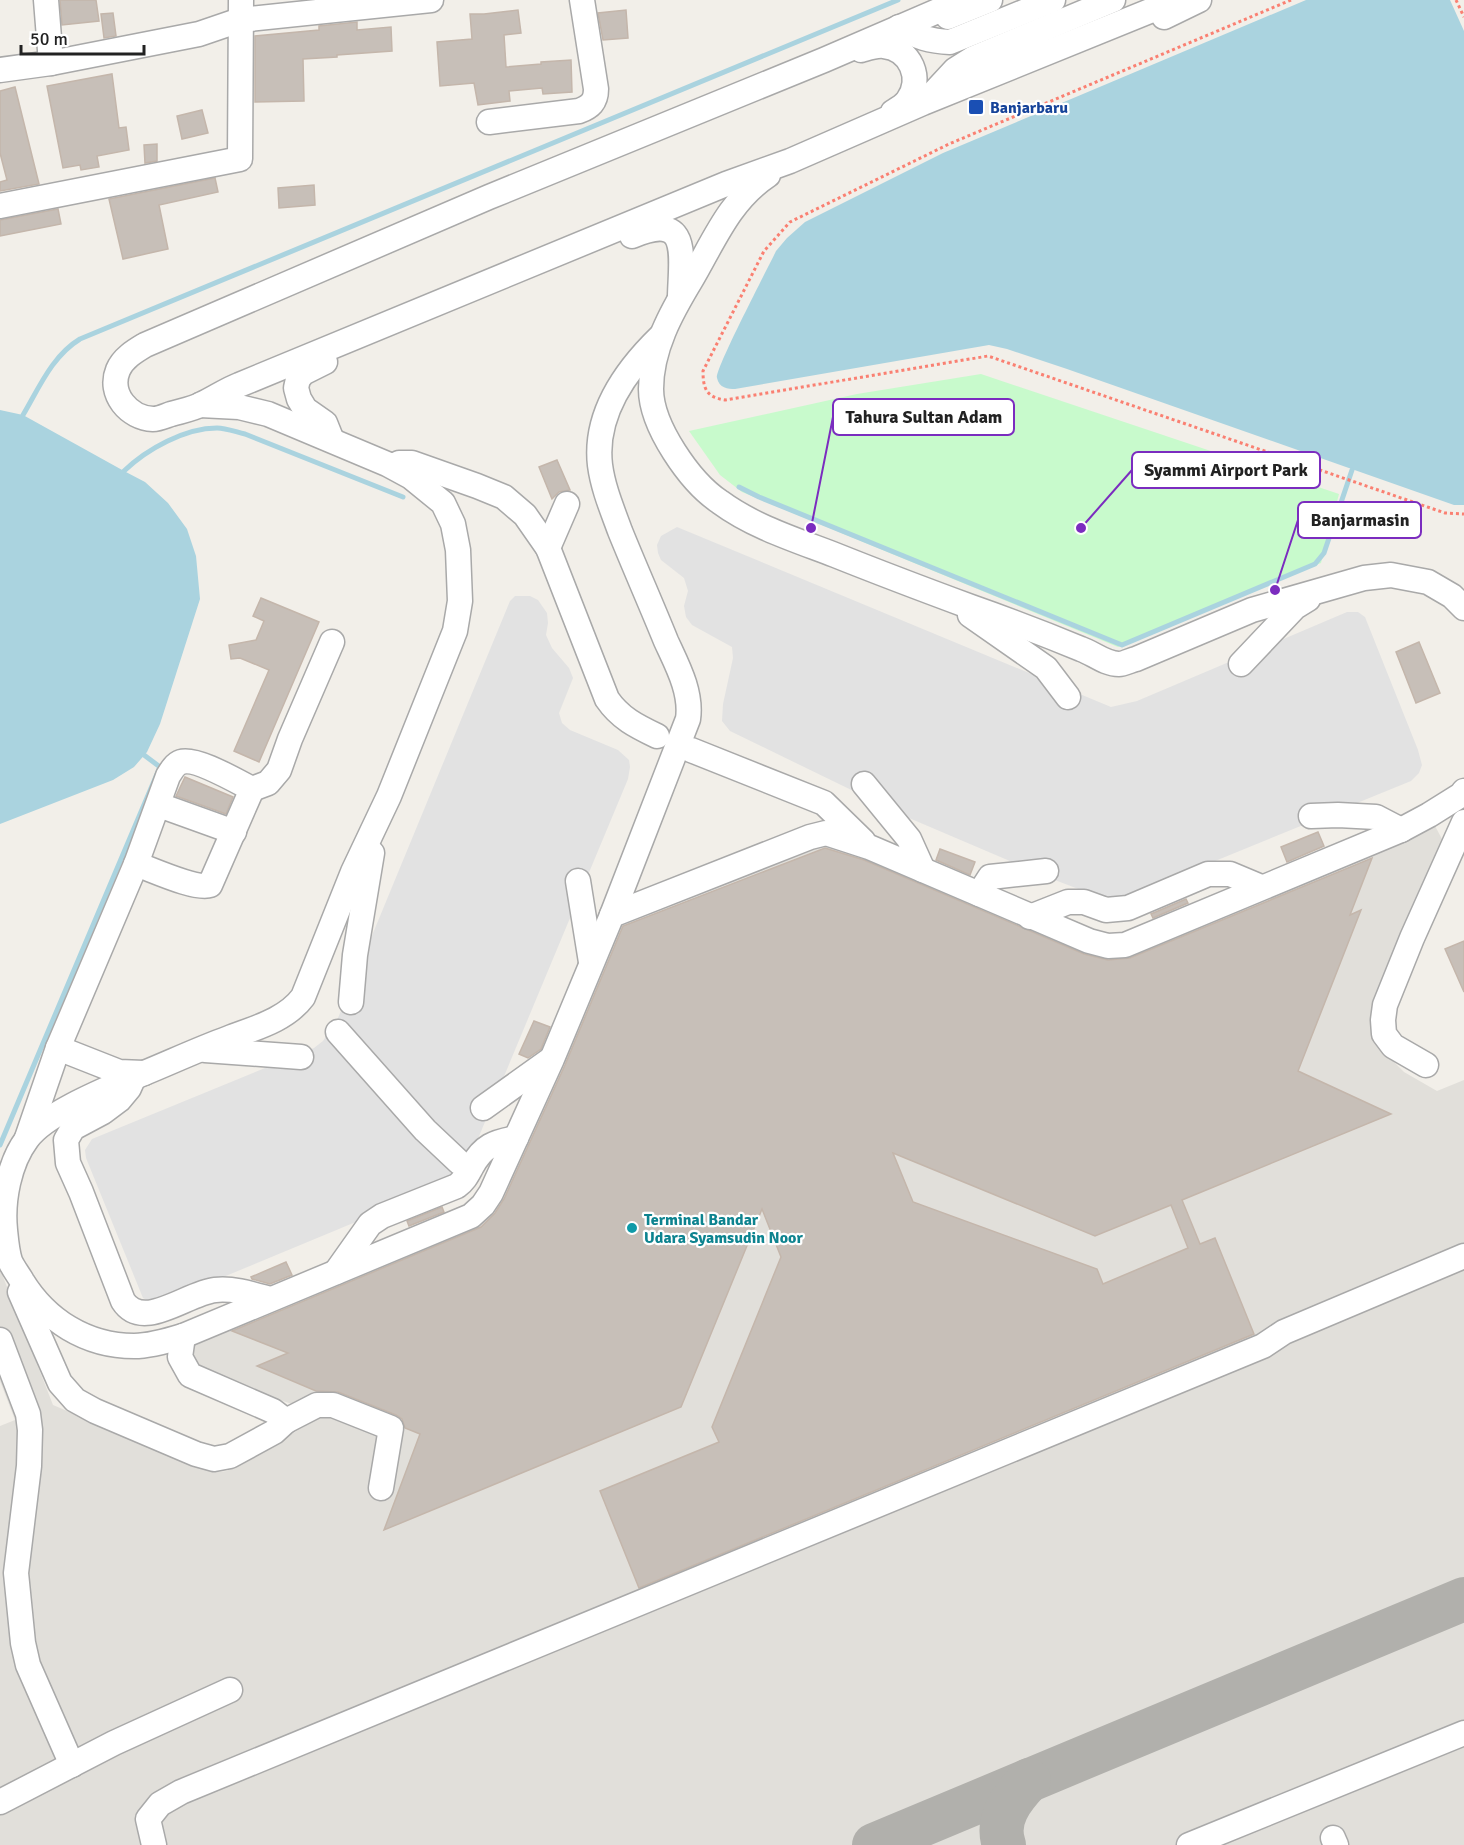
<svg xmlns="http://www.w3.org/2000/svg" width="1464" height="1845" font-family="Signika,sans-serif">
<rect width="100%" height="100%" fill="#f2efe9"/>
<!-- airport -->
<polygon fill="#e1dfda" points="1426,824 1435,826 1442,839 1441,853 1373,1018 1378,1046 1404,1072 1437,1091 1464,1080 1464,1845 0,1845 0,1426 15,1420 0,1381 0,1269 53,1405 202,1468 219,1472 227,1471 319,1418 320,1413 221,1381 191,1367 184,1349 483,1213 602,922 824,831 1109,950"/>
<!-- park -->
<polygon fill="#c8facc" points="981,374 1339,494 1321,563 1118,647 742,492 720,475 689,431 857,394"/>
<!-- parking -->
<g fill="#e2e2e2">
<polygon points="677,527 1111,707 1137,701 1347,612 1358,612 1365,617 1418,750 1422,765 1419,773 1411,781 1127,897 1102,898 1047,877 909,818 730,731 722,721 723,704 733,658 732,647 692,625 686,617 684,606 688,591 684,578 661,560 658,553 657,545 661,536"/>
<polygon points="515,596 530,596 538,600 547,613 548,623 546,635 552,648 569,668 573,678 559,713 562,723 570,730 618,750 629,760 630,767 628,779 467,1165 440,1187 168,1300 151,1302 143,1298 86,1158 85,1150 92,1139 314,1048 323,1041 338,1018 510,601"/>
</g>
<!-- water -->
<g fill="#aad3df">
<path d="M1306 0H1450L1464 31V505H1454L1067 369 1007 349 989 345 735 389C728 389 719 388 717 378 715 369 768 268 776 251L787 238 805 222 943 153Z"/>
<polygon points="0,410 23,415 124,471 145,482 168,503 187,529 196,556 200,599 160,724 147,752 134,767 113,780 0,824"/>
</g>
<g fill="none" stroke-linecap="round" stroke-linejoin="round">
<!-- stream -->
<g stroke="#aad3df" stroke-width="5">
<path d="M23 415C39 388 52 356 80 339L898 0"/>
<path d="M124 471C147 449 185 428 217 428 226 428 236 432 245 434L403 497"/>
<polyline points="739,487 759,497 1122,645 1315,564 1324,553 1352,470"/>
<polyline points="0,1145 160,767 144,755"/>
</g>
<!-- taxiway -->
<g stroke="#b1b0ac" stroke-width="44">
<polyline points="874,1845 1464,1599"/>
<path d="M1004 1845C995 1819 1012 1798 1029 1780"/>
</g>
</g>
<!-- building -->
<g fill="#c7bfb8" stroke="#c4b6ab" stroke-width="1.5" fill-rule="evenodd">
<polygon points="60,0 96,0 99,21 62,25"/>
<polygon points="518,10 521,33 504,35 506,67 541,64 541,62 571,60 572,92 543,94 542,88 509,91 510,101 478,105 474,83 440,86 437,42 472,39 470,14 484,14"/>
<polygon points="626,10 628,38 603,40 598,13"/>
<polygon points="113,13 116,36 104,38 101,14"/>
<polygon points="357,22 357,30 391,27 392,51 337,55 337,57 303,59 304,101 255,102 255,36 319,30 319,26"/>
<polygon points="112,74 119,128 126,127 129,150 97,156 99,167 81,170 80,165 63,168 47,86"/>
<polygon points="15,87 39,184 0,191 0,182 7,180 0,153 0,91"/>
<polygon points="202,110 208,133 182,139 177,116"/>
<polygon points="157,144 157,161 145,163 144,145"/>
<polygon points="215,178 218,192 159,205 168,249 123,259 109,199"/>
<polygon points="314,185 315,205 279,208 278,188"/>
<polygon points="58,209 61,224 0,236 0,220"/>
<polygon points="557,460 570,490 559,492 552,499 539,467"/>
<polygon points="261,598 319,622 259,762 234,751 269,670 240,658 231,659 229,645 256,640 264,621 253,616"/>
<polygon points="1419,642 1440,693 1416,703 1396,652"/>
<polygon points="185,777 233,797 226,814 176,796"/>
<polygon points="1318,832 1324,846 1287,862 1281,847"/>
<path d="M825 848 864 860 1084 954 1108 960 1130 958 1372 858 1350 915 1361 910 1298 1071 1391 1114 1182 1200 1200 1244 1215 1238 1254 1334 639 1588 600 1491 719 1442 712 1427 781 1257 762 1209 681 1407 384 1530 420 1434 405 1428 402 1419 396 1415 338 1392 316 1391 257 1366 288 1353 232 1331 481 1227 495 1213 504 1199 565 1065 623 926ZM893 1153 1095 1236 1171 1205 1188 1248 1103 1284 1097 1269 913 1202Z"/>
<polygon points="940,849 975,862 970,875 936,860"/>
<polygon points="1186,899 1188,903 1153,918 1151,914"/>
<polygon points="1464,941 1464,992 1445,949"/>
<polygon points="534,1021 550,1027 541,1049 528,1058 519,1054"/>
<polygon points="442,1207 444,1212 409,1226 407,1221"/>
<polygon points="286,1262 292,1275 270,1284 252,1279 251,1277"/>
</g>
<g fill="none" stroke-linecap="round" stroke-linejoin="round">
<!-- minor casing -->
<g stroke="#a9a9a9" stroke-width="27">
<g id="minor">
<polyline points="46,0 51,63"/>
<path d="M963 0 824 60 489 197 145 345C135 351 123 358 118 370 108 394 129 418 153 419 159 419 165 416 171 414 181 411 193 409 202 404 215 398 226 390 239 385L726 184 790 161 923 103 1177 0"/>
<polyline points="948,17 990,0"/>
<polyline points="1164,17 1199,0"/>
<path d="M899 27C916 37 930 41 950 42L1053 0"/>
<path d="M861 50C868 48 876 45 884 46 911 49 923 79 908 100 905 105 898 109 893 112"/>
<polyline points="0,70 51,63 199,34 240,20 431,0"/>
<polyline points="929,98 955,70 974,58 1113,0"/>
<path d="M489 122 579 111C590 107 596 102 596 89L582 0"/>
<path d="M768 175C729 201 714 241 691 280 671 313 651 349 651 389 651 426 690 482 720 502 754 527 796 540 835 555 880 573 925 590 971 607 1008 620 1045 634 1081 649 1093 653 1105 664 1119 664 1124 664 1131 660 1136 659L1252 610 1364 578 1391 575 1428 582 1452 596 1464 608"/>
<polyline points="0,206 240,159 241,0"/>
<path d="M632 236C691 211 681 255 680 296"/>
<polyline points="325,362 303,373 298,379 296,388 299,399 305,409 325,423 331,438"/>
<path d="M200 405 239 407 268 414 387 464 411 477 443 503 453 524 458 550 460 601 455 631 389 796 353 872 303 997C286 1020 255 1028 229 1038 196 1050 165 1065 132 1078 104 1090 45 1114 27 1139 9 1163 2 1201 5 1230 6 1240 7 1252 10 1261 13 1268 18 1274 22 1281 46 1320 86 1346 134 1346 150 1346 167 1341 183 1336L471 1216 483 1205 491 1193 552 1059 612 915 810 837 826 833 869 847 1089 941 1108 946 1125 945 1401 830 1429 815 1461 795 1464 791"/>
<path d="M399 463H412L477 486 504 497 525 515 548 548 607 699C620 718 636 726 657 736"/>
<polyline points="548,548 567,504"/>
<polyline points="970,615 1046,668 1068,697"/>
<polyline points="1241,664 1295,607 1308,599"/>
<polyline points="691,750 824,803 863,841"/>
<polyline points="864,784 909,839 923,870"/>
<polyline points="159,805 234,832"/>
<polyline points="1311,816 1338,815 1376,817 1401,830"/>
<path d="M136 864C153 870 196 890 210 885L252 789"/>
<polyline points="578,881 591,962"/>
<polyline points="979,894 990,877 1046,871"/>
<path d="M612 915 688 719C692 692 677 665 666 641 651 604 635 568 620 531 612 509 603 488 600 465 594 414 626 370 660 337"/>
<polyline points="1030,917 1068,902 1084,902 1106,910 1128,908 1208,874 1230,874 1261,887"/>
<polyline points="351,1002 355,955 372,853"/>
<polyline points="338,1032 425,1130 459,1162"/>
<polyline points="58,1048 119,1072 144,1073"/>
<polyline points="205,1050 301,1057"/>
<polyline points="1426,1065 1393,1046 1384,1034 1383,1020 1385,1005 1412,938 1464,822"/>
<path d="M133 1079 129 1088 119 1100 103 1112 73 1128 66 1140 68 1163 81 1192 123 1301C143 1332 187 1293 215 1290 234 1288 252 1294 270 1299"/>
<polyline points="483,1108 550,1060"/>
<path d="M27 1138 58 1048 136 864 168 776C171 771 175 764 181 762 196 757 238 782 252 789L268 783 279 770 290 739 332 642"/>
<path d="M336 1272 370 1224 382 1216 457 1186C465 1180 467 1175 472 1166 483 1146 494 1142 516 1138"/>
<polyline points="20,1292 60,1383 75,1400 95,1411 196,1454 214,1459 230,1456 274,1432 286,1421 273,1411 190,1375 180,1357 183,1336"/>
<polyline points="0,1340 28,1414 30,1430 29,1466 16,1573 23,1643 28,1665 72,1765"/>
<polyline points="286,1421 317,1405 333,1405 391,1428 381,1488"/>
<polyline points="0,1802 114,1743 230,1690"/>
<polyline points="1333,1838 1336,1845"/>
<polyline points="154,1845 148,1819 160,1804 181,1792 1263,1346 1284,1332 1464,1256"/>
<polyline points="1189,1845 1464,1733"/>
</g>
</g>
<!-- path -->
<g stroke="#fa8072" stroke-width="3" stroke-dasharray="3 3" stroke-linecap="butt">
<path d="M1291 0 949 144 790 222 764 251 703 371C703 390 707 397 725 400L988 356 1445 513 1464 514"/>
<polyline points="1456,0 1464,17"/>
</g>
<!-- minor -->
<use href="#minor" stroke="#fff" stroke-width="24"/>
</g>
<!-- markers -->
<rect fill="#1a4fb4" stroke="#fff" stroke-width="2" x="968" y="99" width="16" height="16" rx="3"/>
<circle fill="#0f9aa8" stroke="#fff" stroke-width="2" cx="632" cy="1228" r="6"/>
<g text-anchor="middle" stroke-width="4.5" stroke-linejoin="round" paint-order="stroke">
<!-- transit labels -->
<g font-size="16" font-weight="bold" fill="#164399" stroke="#fff" text-anchor="start">
<text x="990" y="113">Banjarbaru</text>
</g>
<!-- culture labels -->
<g font-size="16" font-weight="bold" fill="#0d838f" stroke="#fff" text-anchor="start">
<text x="644" y="1225">Terminal Bandar<tspan x="644" dy="18">Udara Syamsudin Noor</tspan></text>
</g>
</g>
<!-- callouts -->
<path fill="none" stroke="#7b2cbf" stroke-width="2" d="M811 528L833 417M1081 528L1132 470M1275 590L1298 520"/>
<g fill="#7b2cbf" stroke="#fff" stroke-width="2">
<circle cx="811" cy="528" r="6"/>
<circle cx="1081" cy="528" r="6"/>
<circle cx="1275" cy="590" r="6"/>
</g>
<g fill="#fff" stroke="#7b2cbf" stroke-width="2">
<rect x="833" y="399" width="181" height="36" rx="6"/>
<rect x="1132" y="452" width="188" height="36" rx="6"/>
<rect x="1298" y="502" width="123" height="36" rx="6"/>
</g>
<g font-size="18" text-anchor="middle" font-weight="bold" fill="#222">
<text x="924" y="423">Tahura Sultan Adam</text>
<text x="1226" y="476">Syammi Airport Park</text>
<text x="1360" y="526">Banjarmasin</text>
</g>
<!-- scale -->
<path d="M21 45v9h123v-9" fill="none" stroke="#222222" stroke-width="3"/>
<text x="30" y="45" font-size="18" fill="#222222" stroke="#ffffff" stroke-width="4.5" paint-order="stroke">50 m</text>
</svg>
